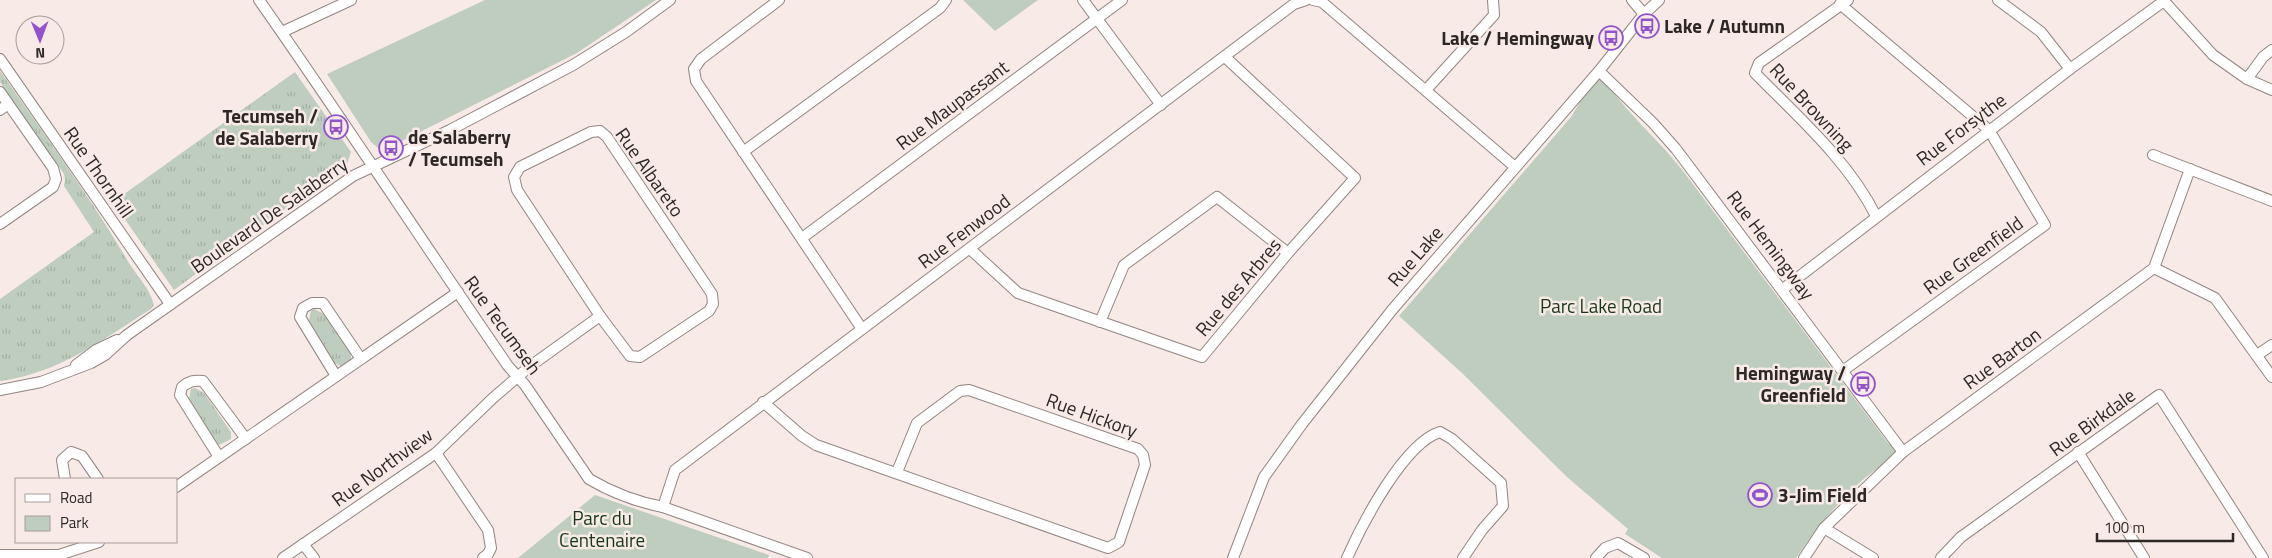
<svg xmlns="http://www.w3.org/2000/svg" width="2272" height="558" font-family="'Titillium Web',sans-serif">
<defs>
<pattern id="grass-tufts" width="24" height="20" patternUnits="userSpaceOnUse" patternTransform="scale(1.25)"><rect width="24" height="20" fill="#becdbe"/><path d="M3 7l-1-3M5 7V3M7 7l1-3M15 17l-1-3M17 17v-4M19 17l1-3" fill="none" stroke="#a4b0a3"/></pattern>
</defs>
<rect width="100%" height="100%" fill="#f8eae6"/>
<!-- grass -->
<g fill="url(#grass-tufts)">
<path d="M0 71C44 134 90 197 129 263 138 277 150 289 154 305L151 309C102 340 59 373 0 381V299L94 232 64 186 65 180 64 174 0 82Z"/>
<polygon points="295,72 351,152 347,164 174,290 113,202"/>
<polygon points="314,309 324,314 351,354 351,361 342,367 335,363 309,320 311,311"/>
<polygon points="195,388 204,393 231,432 231,439 219,445 215,442 189,399 191,389"/>
</g>
<!-- park -->
<g fill="#becdbe">
<polygon points="485,0 656,0 577,53 382,151 371,142 327,74"/>
<polygon points="963,0 1038,0 995,31"/>
<path d="M1599 71C1620 108 1657 137 1683 171L1888 443 1903 452C1858 476 1825 516 1796 558H1662L1625 534 1628 529 1567 477 1463 374 1399 316 1571 117Z"/>
<polygon points="595,495 769,555 768,558 518,558"/>
</g>
<g fill="none" stroke-linecap="round" stroke-linejoin="round">
<!-- minor casing -->
<g stroke="#928682" stroke-width="12">
<g id="minor">
<path d="M259 0C344 121 424 244 508 366L525 385 589 479C611 492 637 502 663 507L807 558"/>
<polyline points="779,0 701,59 694,69 696,81 862,329"/>
<polyline points="1083,0 1161,105"/>
<polyline points="1313,0 1322,2 1515,167"/>
<polyline points="1632,0 1644,14"/>
<path d="M1848 0 1759 63 1755 73C1798 117 1848 160 1876 216"/>
<polyline points="1998,0 2041,32 2070,69"/>
<polyline points="2163,0 2213,55 2247,79 2272,90"/>
<polyline points="1840,4 1989,130 2045,225 1844,370"/>
<polyline points="282,32 351,0"/>
<polyline points="0,59 170,304"/>
<polyline points="1599,71 1653,123 1676,149 1903,452"/>
<polyline points="2247,79 2263,57 2272,50"/>
<polyline points="1426,90 1494,15 1493,0"/>
<polyline points="0,92 53,168 56,179 53,187 0,224"/>
<polyline points="0,110 8,104"/>
<polygon points="600,131 607,137 712,294 713,304 709,311 640,357 630,356 600,316 517,190 514,177 520,167 591,132"/>
<polyline points="743,152 940,8 946,0"/>
<polyline points="2153,155 2272,201"/>
<polyline points="802,238 1122,0"/>
<polyline points="970,249 1018,293 1202,357 1288,253 1355,178 1225,57"/>
<polyline points="2154,268 2215,298 2272,377"/>
<polyline points="1783,289 2070,69 2164,1"/>
<polyline points="1100,322 1124,265 1217,197 1288,253"/>
<polyline points="2257,355 2272,345"/>
<polyline points="76,365 96,350 117,340"/>
<polyline points="336,376 300,317 303,308 312,303 323,303 361,359"/>
<polyline points="0,390 41,382 91,363 105,355 127,335 353,176 450,130 573,65 626,32 670,0"/>
<polyline points="763,402 802,436 816,445 1108,548 1119,542 1145,465 1143,455 1138,449 969,390 960,391 917,423 897,472"/>
<polyline points="2078,452 2144,558"/>
<polyline points="436,453 488,530 491,548 488,554 483,558"/>
<path d="M219 457 180 395 182 387C189 381 194 380 203 381L246 439"/>
<polyline points="65,479 62,460 71,452 82,456 98,479"/>
<polyline points="176,487 458,292"/>
<polyline points="663,507 675,470 1294,4 1306,0"/>
<polyline points="1824,528 1873,558"/>
<polyline points="303,544 314,558"/>
<polyline points="0,555 59,555 99,542"/>
<polyline points="283,558 436,453 493,398 529,367 600,316"/>
<polyline points="1233,558 1264,477 1302,424 1392,310 1599,71 1644,14 1659,0"/>
<path d="M1347 558C1362 524 1404 443 1440 432L1452 439 1501 483 1503 506 1482 530 1463 558"/>
<polyline points="1596,558 1605,548 1618,543 1644,558"/>
<polyline points="1804,558 1824,528 1903,452 2154,268 2190,169"/>
<polyline points="1941,558 1961,537 2159,395 2263,558"/>
</g>
</g>
<!-- minor -->
<use href="#minor" stroke="#fff" stroke-width="10"/>
</g>
<!-- icons -->
<defs>
<g id="bus-ring" transform="scale(1.25)"><circle r="9.5" fill="#f8eae6" stroke="#9354ca" stroke-width="1.5"/><path d="M-5-6H5V4H4V6H2V4H-2V6H-4V4H-5ZM-3.5-4V0h7V-4ZM-3.5 1.2v1.5H-2V1.2ZM2 1.2v1.5H3.5V1.2Z" fill="#9354ca"/></g>
<g id="stadium-ring" transform="scale(1.25)"><circle r="9.5" fill="#f8eae6" stroke="#9354ca" stroke-width="1.5"/><path d="M0-5a6.5 5 0 1 0 0 10a6.5 5 0 1 0 0-10ZM-3.5-1.8h7v3.6h-7Z" fill="#9354ca"/></g>
</defs>
<g fill-rule="evenodd">
<use href="#bus-ring" x="1647" y="26"/>
<use href="#bus-ring" x="1611" y="38"/>
<use href="#bus-ring" x="336" y="127"/>
<use href="#bus-ring" x="391" y="148"/>
<use href="#bus-ring" x="1863" y="384"/>
<use href="#stadium-ring" x="1760" y="495"/>
</g>
<g text-anchor="middle" stroke-width="5" stroke-linejoin="round" paint-order="stroke">
<!-- poi labels -->
<g font-size="19" font-weight="bold" fill="#2d2826" stroke="#f8eae6" text-anchor="start">
<text x="1664" y="33">Lake / Autumn</text>
<text x="1594" y="45" text-anchor="end">Lake / Hemingway</text>
<text x="318" y="123" text-anchor="end">Tecumseh /<tspan x="318" dy="22">de Salaberry</tspan></text>
<text x="408" y="144">de Salaberry<tspan x="408" dy="22">/ Tecumseh</tspan></text>
<text x="1846" y="380" text-anchor="end">Hemingway /<tspan x="1846" dy="22">Greenfield</tspan></text>
<text x="1778" y="502">3-Jim Field</text>
</g>
<!-- street labels -->
<g font-size="19" fill="#2d2826" stroke="#f8eae6">
<text transform="translate(952 105) rotate(-37)" y="7">Rue Maupassant</text>
<text transform="translate(1812 107) rotate(47)" y="7">Rue Browning</text>
<text transform="translate(1961 129) rotate(-37)" y="7">Rue Forsythe</text>
<text transform="translate(99 172) rotate(55)" y="7">Rue Thornhill</text>
<text transform="translate(650 172) rotate(55)" y="7">Rue Albareto</text>
<text transform="translate(269 215) rotate(-35)" y="7">Boulevard De Salaberry</text>
<text transform="translate(964 231) rotate(-37)" y="7">Rue Fenwood</text>
<text transform="translate(1771 245) rotate(53)" y="7">Rue Hemingway</text>
<text transform="translate(1973 255) rotate(-36)" y="7">Rue Greenfield</text>
<text transform="translate(1415 256) rotate(-49)" y="7">Rue Lake</text>
<text transform="translate(1238 287) rotate(-50)" y="7">Rue des Arbres</text>
<text transform="translate(503 325) rotate(54)" y="7">Rue Tecumseh</text>
<text transform="translate(2002 358) rotate(-36)" y="7">Rue Barton</text>
<text transform="translate(1092 415) rotate(20)" y="7">Rue Hickory</text>
<text transform="translate(2092 422) rotate(-36)" y="7">Rue Birkdale</text>
<text transform="translate(382 467) rotate(-36)" y="7">Rue Northview</text>
</g>
<!-- park labels -->
<g font-size="19" fill="#153918" stroke="#f8eae6">
<text x="1601" y="313">Parc Lake Road</text>
<text x="602" y="525">Parc du<tspan x="602" dy="22">Centenaire</tspan></text>
</g>
</g>
<!-- legend -->
<rect x="15" y="478" width="162" height="65" fill="#f8eae6" stroke="#a79c99"/>
<rect x="25" y="494" width="25" height="8" fill="#ffffff" stroke="#a79c99"/>
<text x="60" y="503" font-size="15" fill="#2d2826">Road</text>
<rect x="25" y="516" width="25" height="15" fill="#becdbe" stroke="#a79c99"/>
<text x="60" y="528" font-size="15" fill="#2d2826">Park</text>
<!-- north arrow -->
<g transform="translate(40 40) rotate(179)"><circle r="24" fill="#f8eae6" stroke="#a79c99"/>
<path d="M0-4L9 19L0 12L-9 19Z" fill="#9354ca"/>
<text y="-8" font-size="14" font-weight="bold" text-anchor="middle" fill="#2d2826">N</text>
</g>
<!-- scale -->
<path d="M2097 533v8h136v-8" fill="none" stroke="#2d2826" stroke-width="2.5"/>
<text x="2104" y="533" font-size="15" fill="#2d2826" stroke="#f8eae6" stroke-width="4" paint-order="stroke">100 m</text>
</svg>
